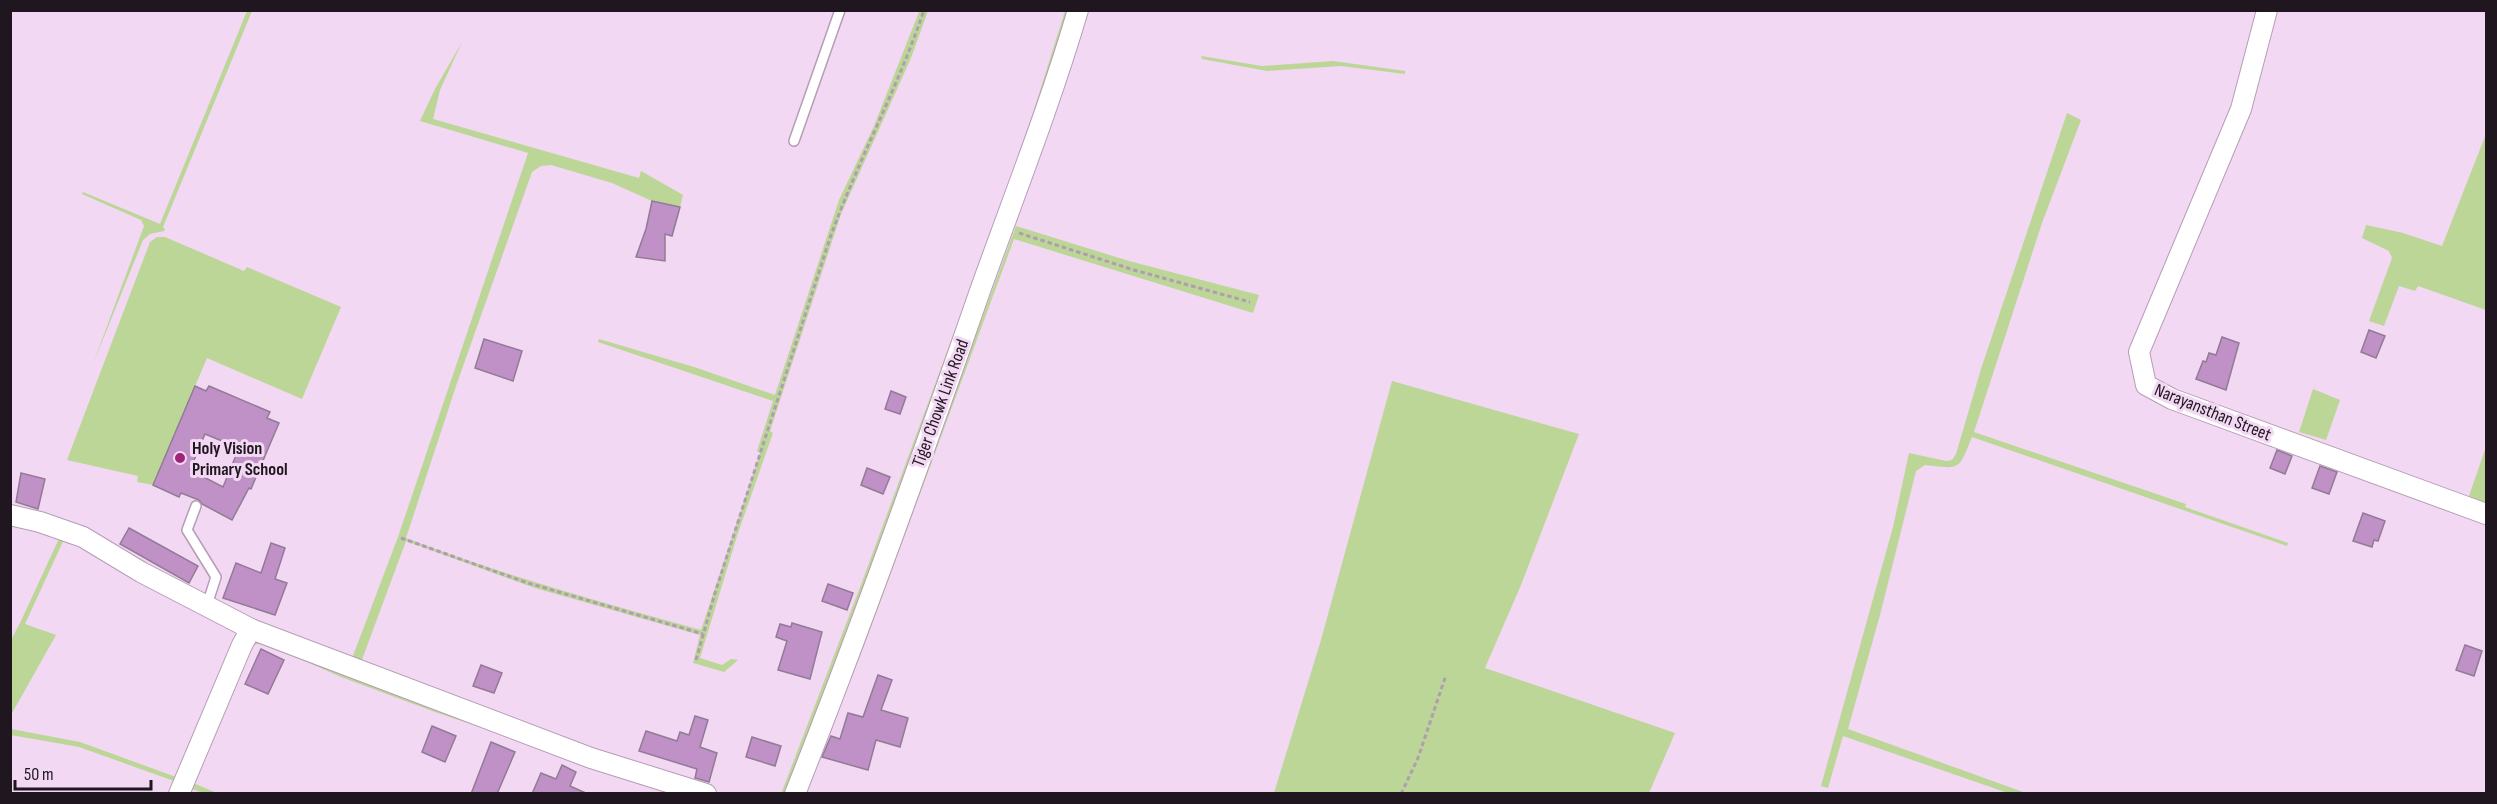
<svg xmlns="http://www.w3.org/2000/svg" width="2497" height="804" font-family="'Sofia Sans Condensed',sans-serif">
<rect width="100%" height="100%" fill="#f2d8f2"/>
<!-- green -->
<g fill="#bbd696">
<polygon points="247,11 252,11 163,227 165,229 164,231 150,234 143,240 93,364 144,226 141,220 82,194 83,192 160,224"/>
<path d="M916 11H928L911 58 841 214 770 431 773 433 737 536 700 658 722 665 731 659 738 660 724 672 693 663 700 635 535 588 406 541 360 665 351 661 398 537 528 153 420 121 435 89 462 42 440 90 433 119 639 178 641 171 683 195 680 207 652 201 612 183 551 165 541 166 532 172 456 386 406 538C502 575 601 602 701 630L760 453 757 451 773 401 598 342 599 339 694 367 775 395 839 200 874 126 919 12Z"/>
<polygon points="1065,11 1072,11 1033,130 788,793 781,794 862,582 1021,151"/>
<polygon points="1201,56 1262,66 1333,61 1405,71 1405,74 1341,66 1267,71 1202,59"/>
<path d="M2067 113 2081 120 2042 223 1974 432 2186 504 2185 507 2288 543 2287 546 1972 437C1958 471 1961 469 1925 465L1916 471 1880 615 1848 729 2026 793H2008L1843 736 1828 788 1821 786 1893 527 1909 453 1946 461 1952 460 1956 454 1981 369Z"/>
<polygon points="2486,134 2486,310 2418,286 2415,291 2399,286 2384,326 2369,321 2392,258 2389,251 2362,238 2366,225 2403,233 2442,246"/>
<polygon points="1016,226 1129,261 1259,295 1253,313 1014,239 864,646 819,760"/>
<polygon points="157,237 165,237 244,271 247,267 341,307 302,399 207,358 153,485 137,482 138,476 67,460 150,242"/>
<polygon points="1392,381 1579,434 1521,585 1485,668 1675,733 1649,793 1274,793 1321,640"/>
<polygon points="2313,389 2340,400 2326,440 2299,432"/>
<polygon points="2486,447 2486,504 2469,496"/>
<polygon points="62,532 242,632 174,793 169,793 174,781 79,747 11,735 11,729 80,742 176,777 238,635 233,629 65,537 25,624 56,635 11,715 11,640 21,621"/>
<polygon points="258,638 584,762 435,712 341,677 264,643 257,644 250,648 193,783 217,793 203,793 190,788 248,647"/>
</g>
<!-- building -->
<g fill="#bf91c6" stroke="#917b95" stroke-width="1.5" fill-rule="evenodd">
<polygon points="652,201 680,207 672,236 665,234 665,261 636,257 646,229"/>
<polygon points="2369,330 2385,336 2376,358 2361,352"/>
<polygon points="2222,337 2239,343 2226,390 2196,379 2203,361 2206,362 2209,353 2216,355"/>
<polygon points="484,339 522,351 513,381 475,368"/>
<path d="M195 386 206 391 209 386 270 412 267 418 279 423 251 489 249 488 232 520 202 504 199 500 181 493 179 497 153 485ZM205 434 239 448 223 487 190 470Z"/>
<polygon points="891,391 906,397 900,414 885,409"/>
<polygon points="2277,450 2292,456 2285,474 2270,468"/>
<polygon points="2320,466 2337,472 2329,494 2312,488"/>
<polygon points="867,468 890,477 883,494 861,485"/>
<polygon points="21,473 45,479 38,509 16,502"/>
<polygon points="2363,513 2385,521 2378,541 2374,540 2372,547 2353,541"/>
<polygon points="129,528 198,566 189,583 120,544"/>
<polygon points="271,543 285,548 275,579 287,583 275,615 223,598 236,563 261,573"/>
<polygon points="828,584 853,593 847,610 822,601"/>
<polygon points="792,623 822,632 810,679 778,670 787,641 776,637 780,624 791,627"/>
<polygon points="2465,645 2482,651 2474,676 2456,670"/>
<polygon points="261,649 284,660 268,694 245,684"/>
<polygon points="481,665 502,673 494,693 473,686"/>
<polygon points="878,675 892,680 881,710 908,718 900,747 876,740 868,770 822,757 831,736 840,739 848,713 863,717"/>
<polygon points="695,716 708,720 700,747 717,753 709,782 695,778 697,769 639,751 646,731 677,741 680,732 689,735"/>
<polygon points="432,726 456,736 445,762 422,752"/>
<polygon points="752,737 781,746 775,766 746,757"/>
<polygon points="491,742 515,752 497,794 471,794"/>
<polygon points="562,765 576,772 570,786 588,794 532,794 541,773 556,779"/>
</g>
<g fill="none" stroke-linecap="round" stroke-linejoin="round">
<!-- lane casing -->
<g stroke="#b69db6" stroke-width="12">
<g id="lane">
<polyline points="794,141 840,10"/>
<polyline points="196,506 187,530 216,577 207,605"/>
</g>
</g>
<!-- street casing -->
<g stroke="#b69db6" stroke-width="22">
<g id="street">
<polyline points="2267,10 2241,109 2139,352 2146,385 2172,399 2486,514"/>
<polyline points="10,515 40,522 83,537 141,572 251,629 591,758 706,794"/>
<polyline points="179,794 242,645 251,629"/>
<path d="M795 794C861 627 922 458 981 288 1014 196 1050 105 1078 10"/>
</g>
</g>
<!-- path -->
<g stroke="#b19db1" stroke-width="3" stroke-dasharray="4.5 3" stroke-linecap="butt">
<polyline points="1019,233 1134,270 1250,302"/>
<polyline points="401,538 528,583 703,634"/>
<path d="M696 660 715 593 830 238C858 160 898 88 924 10"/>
<polyline points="1401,794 1418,758 1446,675"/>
</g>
<!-- lane -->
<use href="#lane" stroke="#fff" stroke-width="9"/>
<!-- street -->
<use href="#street" stroke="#fff" stroke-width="20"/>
</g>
<!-- markers -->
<circle fill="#a12479" stroke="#f2d8f2" stroke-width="2" cx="180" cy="458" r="6"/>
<g text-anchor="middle" stroke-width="6" stroke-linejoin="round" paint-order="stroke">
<!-- street labels -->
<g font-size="18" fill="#1f161f" stroke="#f2d8f2">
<text transform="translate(940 403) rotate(-70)" y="6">Tiger Chowk Link Road</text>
<text transform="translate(2213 412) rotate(22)" y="6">Narayansthan Street</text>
</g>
<!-- poi labels -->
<g font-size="18" font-weight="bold" fill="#1f161f" stroke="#f2d8f2" text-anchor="start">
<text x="192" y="454">Holy Vision<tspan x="192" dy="21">Primary School</tspan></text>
</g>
</g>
<!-- border -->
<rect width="2497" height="804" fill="none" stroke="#1f161f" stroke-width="24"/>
<!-- scale -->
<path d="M15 780v9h136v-9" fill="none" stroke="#1f161f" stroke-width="3"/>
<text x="24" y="780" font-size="18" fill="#1f161f" stroke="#f2d8f2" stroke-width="4.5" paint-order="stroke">50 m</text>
</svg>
